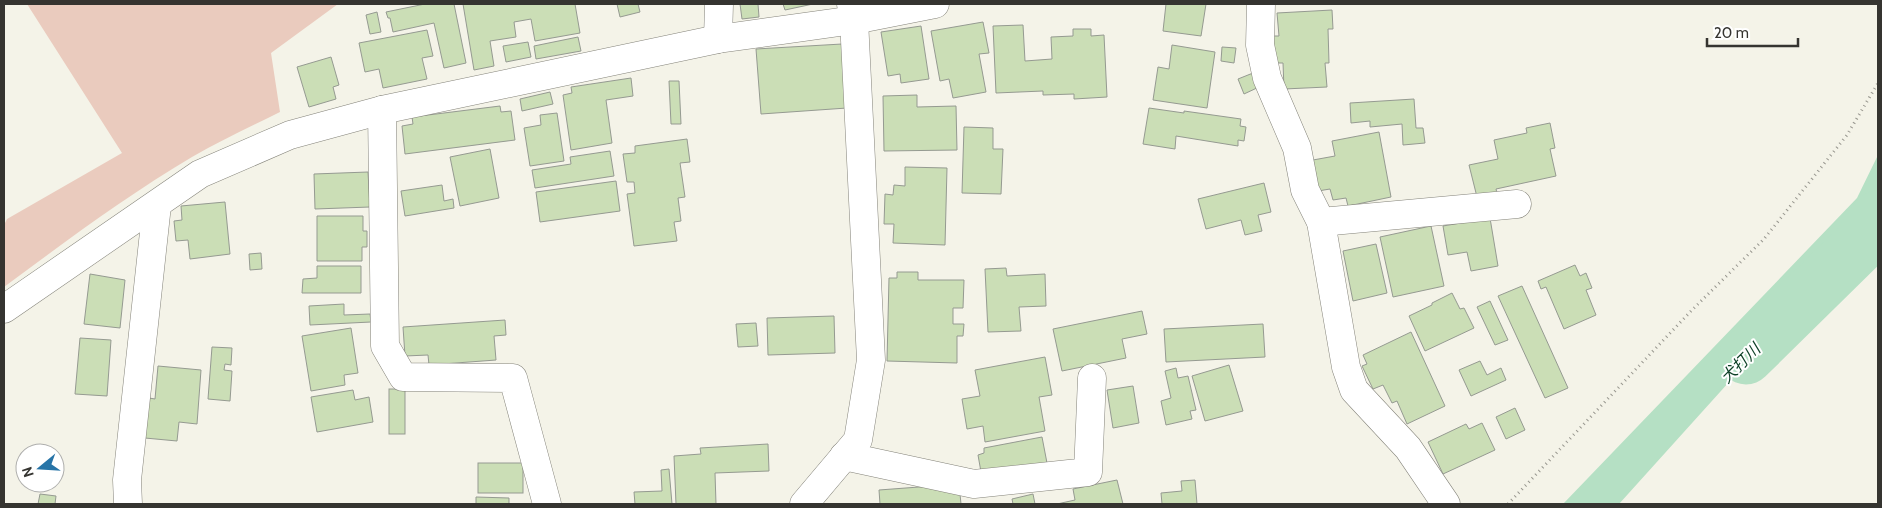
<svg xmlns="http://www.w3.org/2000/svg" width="1882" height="508" font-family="Cabin,'Noto Sans JP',sans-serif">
<rect width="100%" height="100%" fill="#f4f3e8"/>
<!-- green -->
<path fill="#eacbbe" d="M27 4H338L271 53 280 112C250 127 220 141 192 157 126 196 65 242 4 287V225L7 219 122 153Z"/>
<!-- water -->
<polygon fill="#b5e0c4" points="1878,155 1878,217 1619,504 1563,504 1857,198"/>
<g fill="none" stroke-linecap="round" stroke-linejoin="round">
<!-- river -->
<polyline stroke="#b5e0c4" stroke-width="55" points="1746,357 1860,245 1878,218"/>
</g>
<!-- building -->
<g fill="#cbdeb6" stroke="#959a91">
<polygon points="425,4 454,4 466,63 444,68 434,23 393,32 390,18 388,18 386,12"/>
<polygon points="463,4 575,4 580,33 535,41 531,19 514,22 516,37 490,41 494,66 474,70"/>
<polygon points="617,4 638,4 640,12 620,17"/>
<polygon points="740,4 762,4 758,4 759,17 742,19"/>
<polygon points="783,4 813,4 785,10"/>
<polygon points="1166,4 1206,4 1201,36 1163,31"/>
<polygon points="1332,10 1333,29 1328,29 1329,63 1325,63 1327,87 1284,89 1283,63 1274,63 1273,36 1279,36 1277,13"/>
<polygon points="377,12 381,32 370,34 366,15"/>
<polygon points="983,22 989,53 979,54 986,92 953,98 949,79 940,81 931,31"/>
<polygon points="1023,25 1025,61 1052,59 1051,37 1073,36 1073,29 1091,29 1091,36 1104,35 1107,97 1074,99 1074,94 1043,95 1043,91 996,93 993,26"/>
<polygon points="921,26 929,79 901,83 900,74 888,76 881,32"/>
<polygon points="427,30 433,56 422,58 427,79 383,88 379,69 365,72 359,43"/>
<polygon points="578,37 581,51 536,59 534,46"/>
<polygon points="528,42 531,57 506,62 503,46"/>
<polygon points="842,44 847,108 761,114 756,49"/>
<polygon points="1172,45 1215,52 1207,108 1153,100 1158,67 1169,69"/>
<polygon points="1222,47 1236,48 1234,63 1221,61"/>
<polygon points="331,57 339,85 333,87 336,99 309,107 297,67"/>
<polygon points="1253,73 1259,87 1244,94 1238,79"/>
<polygon points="631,78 633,96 606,100 612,143 571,150 563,95 572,93 571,87"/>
<polygon points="669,81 679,81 681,124 671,124"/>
<polygon points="550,92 553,104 522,111 520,99"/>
<polygon points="917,95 917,107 956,106 957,150 884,151 883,96"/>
<polygon points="1414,99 1416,128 1423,128 1425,143 1403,145 1402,124 1370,127 1370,121 1351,123 1350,103"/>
<polygon points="500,106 501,112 511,111 515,140 405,154 402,126 413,124 412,117"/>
<polygon points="1149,108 1184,113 1184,111 1241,119 1240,126 1246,127 1244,141 1238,140 1238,146 1176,136 1175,149 1143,144"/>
<polygon points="557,113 564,161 530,166 524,128 541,125 540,115"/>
<polygon points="1550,123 1555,148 1550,149 1556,176 1496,189 1497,193 1477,197 1469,165 1498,159 1494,140 1527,133 1526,128"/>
<polygon points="964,127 993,128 993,149 1003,149 1001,194 962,193"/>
<polygon points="1379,132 1391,197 1348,206 1346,198 1333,200 1330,189 1318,191 1313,160 1335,156 1332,141"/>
<polygon points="687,139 690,162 680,163 685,197 678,198 681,221 674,222 677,241 634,246 627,194 635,193 634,182 627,182 623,154 635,153 635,146"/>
<polygon points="490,149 499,198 460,206 450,157"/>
<polygon points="610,151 614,176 535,188 532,170 571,164 570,157"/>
<polygon points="905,167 947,168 945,245 893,243 894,224 884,224 885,194 893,195 894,185 905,186"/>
<polygon points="368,172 370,207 315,209 314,174"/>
<polygon points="616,181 620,211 540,222 536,192"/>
<polygon points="1264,183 1271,212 1258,215 1262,231 1245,235 1241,220 1206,229 1198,199"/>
<polygon points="442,185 444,201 453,199 454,208 405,216 401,191"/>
<polygon points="225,202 230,254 190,259 188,240 176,241 174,221 182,220 181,206"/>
<polygon points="317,216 363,216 363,231 367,231 367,247 362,247 362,261 317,261"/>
<polygon points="1490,218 1498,266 1471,271 1467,252 1448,255 1443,226"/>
<polygon points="1431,226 1444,286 1393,297 1380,237"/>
<polygon points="1376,244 1387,293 1353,301 1343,251"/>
<polygon points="261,253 262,269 250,270 249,254"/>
<polygon points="1575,265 1580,276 1586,273 1592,288 1586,290 1596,315 1564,329 1546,287 1541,289 1538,281"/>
<polygon points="317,266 361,266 361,293 302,293 303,279 317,278"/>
<polygon points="1006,268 1007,276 1045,274 1046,306 1019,307 1021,331 988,332 985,269"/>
<polygon points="897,272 918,272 918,280 964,280 963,308 953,308 953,324 964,324 963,336 957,336 957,363 887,361 889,278 897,278"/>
<polygon points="90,274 125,280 120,328 84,324"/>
<polygon points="1522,286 1568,388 1545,398 1498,296"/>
<polygon points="1452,293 1460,309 1464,308 1474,328 1425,351 1409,316 1432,305 1432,303"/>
<polygon points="1490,301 1508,340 1495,345 1477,307"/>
<polygon points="344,304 344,315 370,314 371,322 310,325 309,306"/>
<polygon points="1142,311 1147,334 1122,339 1126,358 1062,371 1053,329"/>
<polygon points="834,316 835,353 768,355 767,318"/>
<polygon points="505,320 506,335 494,336 496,360 429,365 428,355 405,356 403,327"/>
<polygon points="756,323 758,346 738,347 736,324"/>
<polygon points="1263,324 1265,357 1166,362 1164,329"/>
<polygon points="351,328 358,373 344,375 345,385 311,391 302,336"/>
<polygon points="1411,332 1445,406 1407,424 1397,401 1392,403 1383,385 1373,389 1362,366 1367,364 1363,355"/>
<polygon points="80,338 111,340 107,396 75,394"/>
<polygon points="212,347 232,348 231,365 225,364 224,370 232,371 230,401 208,399"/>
<polygon points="1045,357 1052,395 1039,397 1045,431 985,442 983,426 967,429 962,399 980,396 975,370"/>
<polygon points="1480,361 1487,375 1501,368 1506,380 1471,396 1459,370"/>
<polygon points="1229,365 1243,411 1205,421 1192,376"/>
<polygon points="158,366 201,370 197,424 179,422 177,441 145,438 149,398 155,399"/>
<polygon points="1176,368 1178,378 1188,376 1196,410 1190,411 1192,419 1166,425 1161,401 1171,398 1165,371"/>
<polygon points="1133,386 1139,423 1113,428 1107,390"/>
<rect x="389" y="389" width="16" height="45"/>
<polygon points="353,390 355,400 369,397 373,422 317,432 311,397"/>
<polygon points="1515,408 1525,430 1506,439 1496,417"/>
<polygon points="1482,423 1495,450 1443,474 1428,442 1466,424 1469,429"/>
<polygon points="1042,437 1047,463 981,472 978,455 984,453 984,448"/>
<polygon points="768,444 769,471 715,473 716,504 676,504 674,456 701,454 700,448"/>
<rect x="478" y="463" width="45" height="30"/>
<polygon points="669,469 672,504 635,504 634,492 662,491 661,470"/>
<polygon points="1117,480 1123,504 1057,504 1075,500 1073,489"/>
<polygon points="1195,480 1197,504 1162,504 1161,493 1182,491 1181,481"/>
<polygon points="959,484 961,504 880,504 879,490"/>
<polygon points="40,494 56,496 55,504 38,504"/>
<polygon points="1033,494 1035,504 1013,504 1012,499"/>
<polygon points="476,497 509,498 509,504 476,504"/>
</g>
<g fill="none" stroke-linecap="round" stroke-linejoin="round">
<!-- minor casing -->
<g stroke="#84837a" stroke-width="29">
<g id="minor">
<polyline points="1261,4 1260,45 1267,78 1297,148 1305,190 1321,222 1346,367 1354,390 1408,448 1446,504"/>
<polyline points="718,39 719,4"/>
<polyline points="382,110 385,346 403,377 513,378 547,504"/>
<polyline points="1321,222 1517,204"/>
<polyline points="4,309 200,174 290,135 382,110 718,39 854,20 935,4"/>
<polyline points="844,456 974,484 1088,472 1092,378"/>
<polyline points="128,504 127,480 157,205"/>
<polyline points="804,504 858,440 871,360 854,20 851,4"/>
</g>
</g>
<!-- path -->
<polyline stroke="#98978f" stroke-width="3" stroke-dasharray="1 4" stroke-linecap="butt" points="1508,504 1692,310 1764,239 1847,135 1878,83"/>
<!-- minor -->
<use href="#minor" stroke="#fff" stroke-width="28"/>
</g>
<g text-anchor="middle" stroke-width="4" stroke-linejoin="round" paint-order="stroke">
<!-- water labels -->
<g font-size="16" font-style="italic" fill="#0f4228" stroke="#fff">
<text transform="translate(1740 363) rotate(-45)" y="6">犬打川</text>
</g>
</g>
<!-- border -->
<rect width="1882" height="508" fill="none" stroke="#353430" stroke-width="10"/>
<!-- north arrow -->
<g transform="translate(40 468) rotate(252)"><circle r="24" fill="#ffffff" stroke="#aeaeac"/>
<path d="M0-4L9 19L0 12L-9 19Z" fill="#2774a7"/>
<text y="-8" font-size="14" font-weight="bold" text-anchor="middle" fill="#353430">N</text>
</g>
<!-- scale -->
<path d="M1707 38v8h91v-8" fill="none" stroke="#353430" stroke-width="2.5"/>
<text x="1714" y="38" font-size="15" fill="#353430" stroke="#ffffff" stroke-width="4" paint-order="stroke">20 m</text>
</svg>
